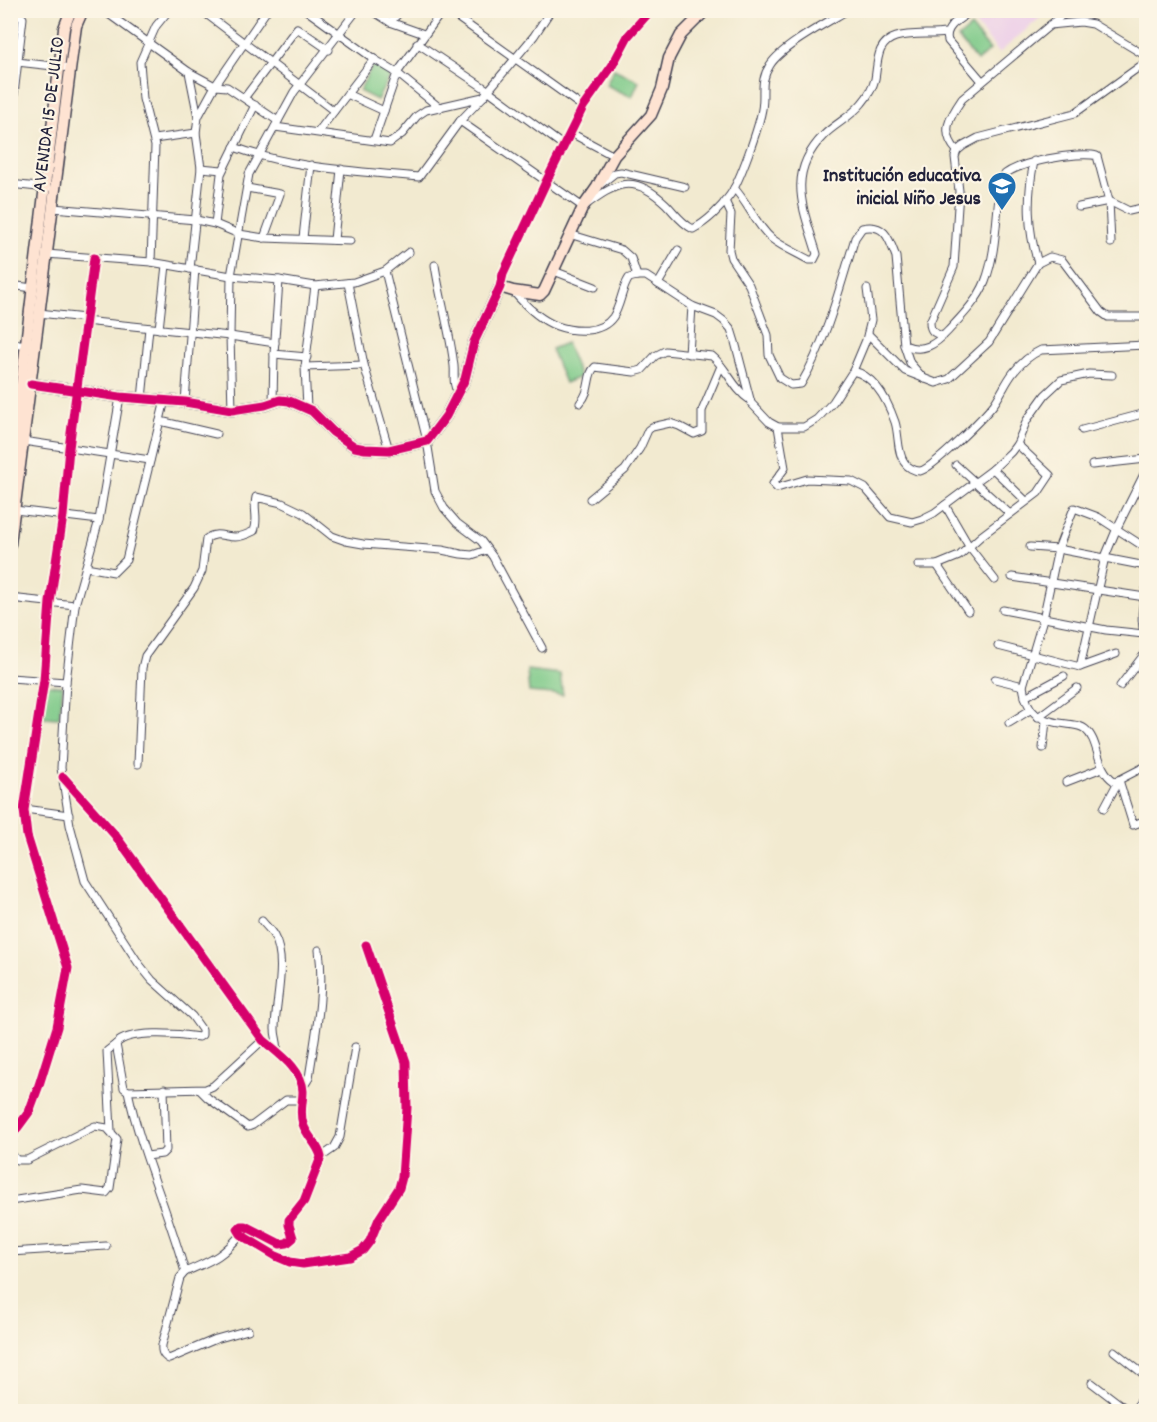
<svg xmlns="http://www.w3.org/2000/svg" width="1157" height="1422" font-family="Dekko,sans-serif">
<rect width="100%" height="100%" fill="#fcf5e5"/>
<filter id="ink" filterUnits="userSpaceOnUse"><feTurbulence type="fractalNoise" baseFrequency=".0167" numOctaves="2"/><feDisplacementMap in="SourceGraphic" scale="12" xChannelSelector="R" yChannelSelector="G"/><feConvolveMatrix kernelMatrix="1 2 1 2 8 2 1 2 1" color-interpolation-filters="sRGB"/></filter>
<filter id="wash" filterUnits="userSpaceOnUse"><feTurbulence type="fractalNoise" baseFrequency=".008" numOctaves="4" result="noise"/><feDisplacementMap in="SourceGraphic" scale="24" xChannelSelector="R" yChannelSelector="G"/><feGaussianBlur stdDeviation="1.35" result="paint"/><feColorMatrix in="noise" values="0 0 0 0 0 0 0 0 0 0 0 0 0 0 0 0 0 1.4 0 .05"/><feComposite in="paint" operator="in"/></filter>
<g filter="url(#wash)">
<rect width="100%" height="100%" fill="#f2ead0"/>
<!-- built -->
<polygon fill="#edd0e8" points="984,11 984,10 1048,11 999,53 972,20"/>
<!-- green -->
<g fill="#7dc988" stroke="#507662" stroke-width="1.5">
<polygon points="971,27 990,50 977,61 958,38"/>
<polygon points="373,65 391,75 377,100 359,91"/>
<polygon points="614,69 639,81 632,97 606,85"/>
<polygon points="566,343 580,377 565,383 551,349"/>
<polygon points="527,670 560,674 563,695 529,692"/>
<polygon points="46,685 63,686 59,718 41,717"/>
</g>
</g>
<g filter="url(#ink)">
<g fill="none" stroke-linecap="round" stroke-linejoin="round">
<!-- street casing -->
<g stroke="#414051" stroke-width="9">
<g id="street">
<polyline points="103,10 189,72 215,86 227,87 278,121"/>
<polyline points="201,10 334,111"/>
<polyline points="306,10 374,59 397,73 440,108"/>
<polyline points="371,10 390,22 424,34"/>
<polyline points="447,10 583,107"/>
<path d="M973 10C962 18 943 26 948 41L982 81"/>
<polyline points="390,22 402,10"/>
<polyline points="1050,25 1081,22 1093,24 1146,56"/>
<polyline points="417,43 489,91 564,146"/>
<polyline points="10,65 17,62 71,68"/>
<polyline points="189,72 198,117 196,133 201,168 190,269"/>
<polyline points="347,94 384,111"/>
<polyline points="245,97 297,28 329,50"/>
<polyline points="198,117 215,86 267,10"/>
<path d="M460 121 583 207C615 184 632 171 666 204 675 213 681 223 693 229 707 222 721 208 730 195 740 181 759 127 762 109 765 92 759 82 770 65 782 46 828 22 848 10"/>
<polyline points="275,127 390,143 402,134 417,116 426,110 483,97 534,36 551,10"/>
<polyline points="10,128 23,18 13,10"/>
<polyline points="318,132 374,59"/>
<polyline points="571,133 614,156"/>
<polyline points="154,139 196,133"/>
<polyline points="374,140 397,73 443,10"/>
<path d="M234 147C293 169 357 171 419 177L460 121 483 97"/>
<path d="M957 151C940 132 949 118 962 99L1068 10"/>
<polyline points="201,168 222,170"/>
<polyline points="10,184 47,188"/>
<polyline points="601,184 615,173 621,172 685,187"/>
<polyline points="247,188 280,194 264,238"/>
<path d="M734 188C748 203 756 225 771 238 782 247 797 253 809 260H814L817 254C804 210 785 174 824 135 836 123 851 117 862 103 868 96 873 87 875 79 878 62 876 43 896 37 910 33 931 35 946 33"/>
<path d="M725 201 731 214 729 250 731 258 749 285 768 335 769 355 780 378 791 385 801 384C826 342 841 284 855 238L862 228C885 223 889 238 896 257L904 345 910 363 924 379"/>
<polyline points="1079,207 1109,201 1129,211 1146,207"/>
<polyline points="53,208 196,220 215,224 239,234 264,238 350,241"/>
<polyline points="215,224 221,174 255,105"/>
<polyline points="569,234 622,250 631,258 637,276"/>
<polyline points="303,238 311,165"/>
<polyline points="334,240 341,169"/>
<polyline points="46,254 151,262 231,276 279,280 315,286 354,282 385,271 409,252"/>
<polyline points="151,262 155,146 143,99 140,62 156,26 169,10"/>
<polyline points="1038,263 1050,257 1062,260 1101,312 1108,317 1146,317"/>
<path d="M435 265C440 299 450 331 454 366 455 375 452 384 458 393"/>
<polyline points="385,271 427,441 435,491 444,508 457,523 481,541 493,557 542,648"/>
<polyline points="554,271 595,287"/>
<polyline points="348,283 364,365 389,450"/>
<polyline points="658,284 678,250"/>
<polyline points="10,285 33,288"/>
<polyline points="500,287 503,274 546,182 583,107 612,66 628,36 651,10"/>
<path d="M513 291C524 304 540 320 557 326 574 332 601 334 613 317 621 305 621 290 629 278L637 276H646L692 306 716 315 724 321 731 329 735 342 751 403 769 422 778 427H804L817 419 833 402 853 371 866 340 871 320 867 289"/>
<polyline points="39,313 85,318"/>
<polyline points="84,321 230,336 275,343"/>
<polyline points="159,329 166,265"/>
<path d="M868 334 905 371 936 383 949 379 989 342 1038 263C1027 228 1027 197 1034 161"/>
<path d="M943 336C934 333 930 332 930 322L954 267 959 191 955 157 957 151 963 146 978 138 1075 113 1146 62"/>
<polyline points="10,343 30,345"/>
<path d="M904 345C923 353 935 345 948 331 961 317 978 300 985 282 998 248 995 212 1002 177 1015 162 1079 151 1097 156L1109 201 1111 243"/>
<polyline points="274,354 307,357"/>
<polyline points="689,354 692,306"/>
<polyline points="305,367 364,365"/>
<path d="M853 371C875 376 888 402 895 422 899 434 897 452 904 462 907 467 914 471 920 471 932 469 985 416 994 404 1001 394 1006 382 1013 373 1021 363 1030 355 1041 350L1146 345"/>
<path d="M120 397 99 520 75 605 66 682 61 768 70 825 85 881 139 964 152 980 192 1016 202 1030V1035L199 1037C181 1034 128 1029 116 1044L124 1088 128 1091 206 1089 213 1086 263 1040"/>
<polyline points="142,399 149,328"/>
<polyline points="185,402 195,269"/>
<polyline points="273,402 274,354 279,280"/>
<path d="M580 403C592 390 586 375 595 367L634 372 642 370 655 356 665 351 712 356C727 368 733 389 750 400"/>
<polyline points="307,408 305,367 315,286"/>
<polyline points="232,410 230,336 231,276 249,174 294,92 357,10"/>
<polyline points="160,421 216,434"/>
<polyline points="778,427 785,468 773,484 777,488 807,479 851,481 865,488 890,517 912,522 922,519 934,513 993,469 1011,452 1017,444 1027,420 1045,395 1061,380 1089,374 1112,375"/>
<polyline points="1082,430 1146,413"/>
<polyline points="23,441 150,460"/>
<polyline points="956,465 1010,514"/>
<polyline points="1092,465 1146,459"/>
<polyline points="993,469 1026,501"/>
<polyline points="590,499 625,470 640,448 648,430 652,427 670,423 679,426 694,434 702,431 702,411 721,366"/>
<polyline points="945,505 970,548 995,580"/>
<polyline points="15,510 99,520"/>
<polyline points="1030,547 1058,549 1146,566"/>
<path d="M1146 548 1098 517 1074 508 1058 549 1043 619 1023 686C1027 715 1040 721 1067 724 1073 725 1080 725 1085 729 1100 741 1095 768 1114 781L1119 780 1146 766"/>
<polyline points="918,565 937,565 959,556 981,536 1038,493 1050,475 1017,444"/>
<polyline points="937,565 968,611"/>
<polyline points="86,567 114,572 126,560 165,400"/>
<polyline points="1012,577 1145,597"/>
<path d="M1146 589C1143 603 1139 623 1146 637"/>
<polyline points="10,598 75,605"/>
<polyline points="1003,610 1106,630 1144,634"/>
<polyline points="998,646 1080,667 1116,654"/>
<polyline points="1080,667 1105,557 1117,528 1146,470"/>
<polyline points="10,678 66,682"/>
<polyline points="995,679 1023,686"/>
<polyline points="1120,686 1146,652"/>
<polyline points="1025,697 1064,676"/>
<polyline points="1038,717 1077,688"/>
<polyline points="1009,723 1030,710"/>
<polyline points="1043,748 1046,721"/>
<path d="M138 764 142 668 145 656 194 588 202 571 206 539C215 531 224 537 235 537 242 537 248 534 254 531 259 519 253 509 256 497L282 503 303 513 332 536 346 541 363 544 442 550 461 554 472 555 487 550"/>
<path d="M63 777 115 835 263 1040C279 1054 302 1069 303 1091 303 1103 299 1112 303 1124 307 1137 319 1145 321 1157L304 1201 289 1220V1225L293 1238 287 1243 280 1244 245 1226H241L238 1229 241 1234 246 1238 276 1256 290 1262 303 1264 350 1257 363 1250 370 1241 379 1219 399 1188 402 1177 407 1108 406 1062 366 945"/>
<polyline points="1119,780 1133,825 1146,820"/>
<polyline points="1066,782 1102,768"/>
<polyline points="10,807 69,815"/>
<polyline points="1104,808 1119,780"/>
<path d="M262 921C266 926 271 930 274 936 288 960 275 1003 275 1029 275 1038 279 1043 277 1052"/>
<path d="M302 1089 309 1078C315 1036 325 993 319 950"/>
<polyline points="200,1090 208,1098 248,1127 253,1125 286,1100 301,1100"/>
<path d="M128 1091C141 1153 168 1210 185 1272 212 1260 221 1258 241 1234"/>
<polyline points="111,1131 107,1051 116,1044"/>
<polyline points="10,1142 15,1131 29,1112 39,1085 57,1027 68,968 27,836 24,810 44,680 50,602 63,516 69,448 94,258"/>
<polyline points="10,1153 17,1160 27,1160 95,1126 107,1128 117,1139 110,1188 106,1193 82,1190 10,1201"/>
<polyline points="147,1156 162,1154 166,1150 164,1089"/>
<polyline points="321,1157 334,1148 340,1137 355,1047"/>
<polyline points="10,1252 106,1246"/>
<path d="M185 1272 180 1278 162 1345C161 1352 163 1356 169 1359L216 1339 248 1330"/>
<polyline points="1114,1351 1146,1376"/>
<polyline points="1092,1383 1130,1412"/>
<polyline points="1133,1412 1146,1394"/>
</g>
</g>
<!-- secondary casing -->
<g stroke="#414051" stroke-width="13">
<g id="secondary">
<polyline points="31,384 120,397 185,402 232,410 265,405 280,400 289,401 312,411 333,432 355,447 365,449 389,450 427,441 446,416 465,379 474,342 500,287 513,291 540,295 544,291 583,207 597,187 614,156 651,115 662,89 669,58 681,35 706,10"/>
<polyline points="10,476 64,28 71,10"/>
<polyline points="10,544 72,55 76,26 83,10"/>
</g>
</g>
<!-- street -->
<use href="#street" stroke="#fff" stroke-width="7"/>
<!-- secondary -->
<use href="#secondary" stroke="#fee3d2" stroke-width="10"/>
<!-- cycleway casing -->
<g stroke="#fcf5e5" stroke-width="13">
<g id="cycleway">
<polyline points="31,384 120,397 185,402 232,410 265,405 280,400 289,401 312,411 333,432 355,447 365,449 389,450 427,441 446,416 465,379 474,342 500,287 503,274 546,182 583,107 612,66 628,36 651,10"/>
<path d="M63 777 115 835 263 1040C279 1054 302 1069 303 1091 303 1103 299 1112 303 1124 307 1137 319 1145 321 1157L304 1201 289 1220V1225L293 1238 287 1243 280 1244 245 1226H241L238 1229 241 1234 246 1238 276 1256 290 1262 303 1264 350 1257 363 1250 370 1241 379 1219 399 1188 402 1177 407 1108 406 1062 366 945"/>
<polyline points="10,1142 15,1131 29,1112 39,1085 57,1027 68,968 27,836 24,810 44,680 50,602 63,516 69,448 94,258"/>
</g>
</g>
<!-- cycleway -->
<use href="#cycleway" stroke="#d6006c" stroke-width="9"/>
</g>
</g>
<!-- icons -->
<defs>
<g id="school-pin" transform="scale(1.5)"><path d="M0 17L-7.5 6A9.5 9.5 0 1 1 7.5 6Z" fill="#1f6fb2" stroke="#fcf5e5"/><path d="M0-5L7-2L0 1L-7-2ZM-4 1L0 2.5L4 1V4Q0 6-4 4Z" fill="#fff"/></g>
</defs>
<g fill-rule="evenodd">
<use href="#school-pin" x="1002" y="186"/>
</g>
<g text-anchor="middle" stroke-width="4.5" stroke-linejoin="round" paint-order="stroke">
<!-- street labels -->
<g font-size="20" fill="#22223b" stroke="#fcf5e5">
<text transform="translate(47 114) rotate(-83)" y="7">AVENIDA 15 DE JULIO</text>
</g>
<!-- poi labels -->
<g font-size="20" font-weight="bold" fill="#22223b" stroke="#fcf5e5" text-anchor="end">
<text x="981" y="181">Institución educativa<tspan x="981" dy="23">inicial Niño Jesus</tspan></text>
</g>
</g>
<!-- margin -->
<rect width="1157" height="1422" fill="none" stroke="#fcf5e5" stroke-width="36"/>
</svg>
